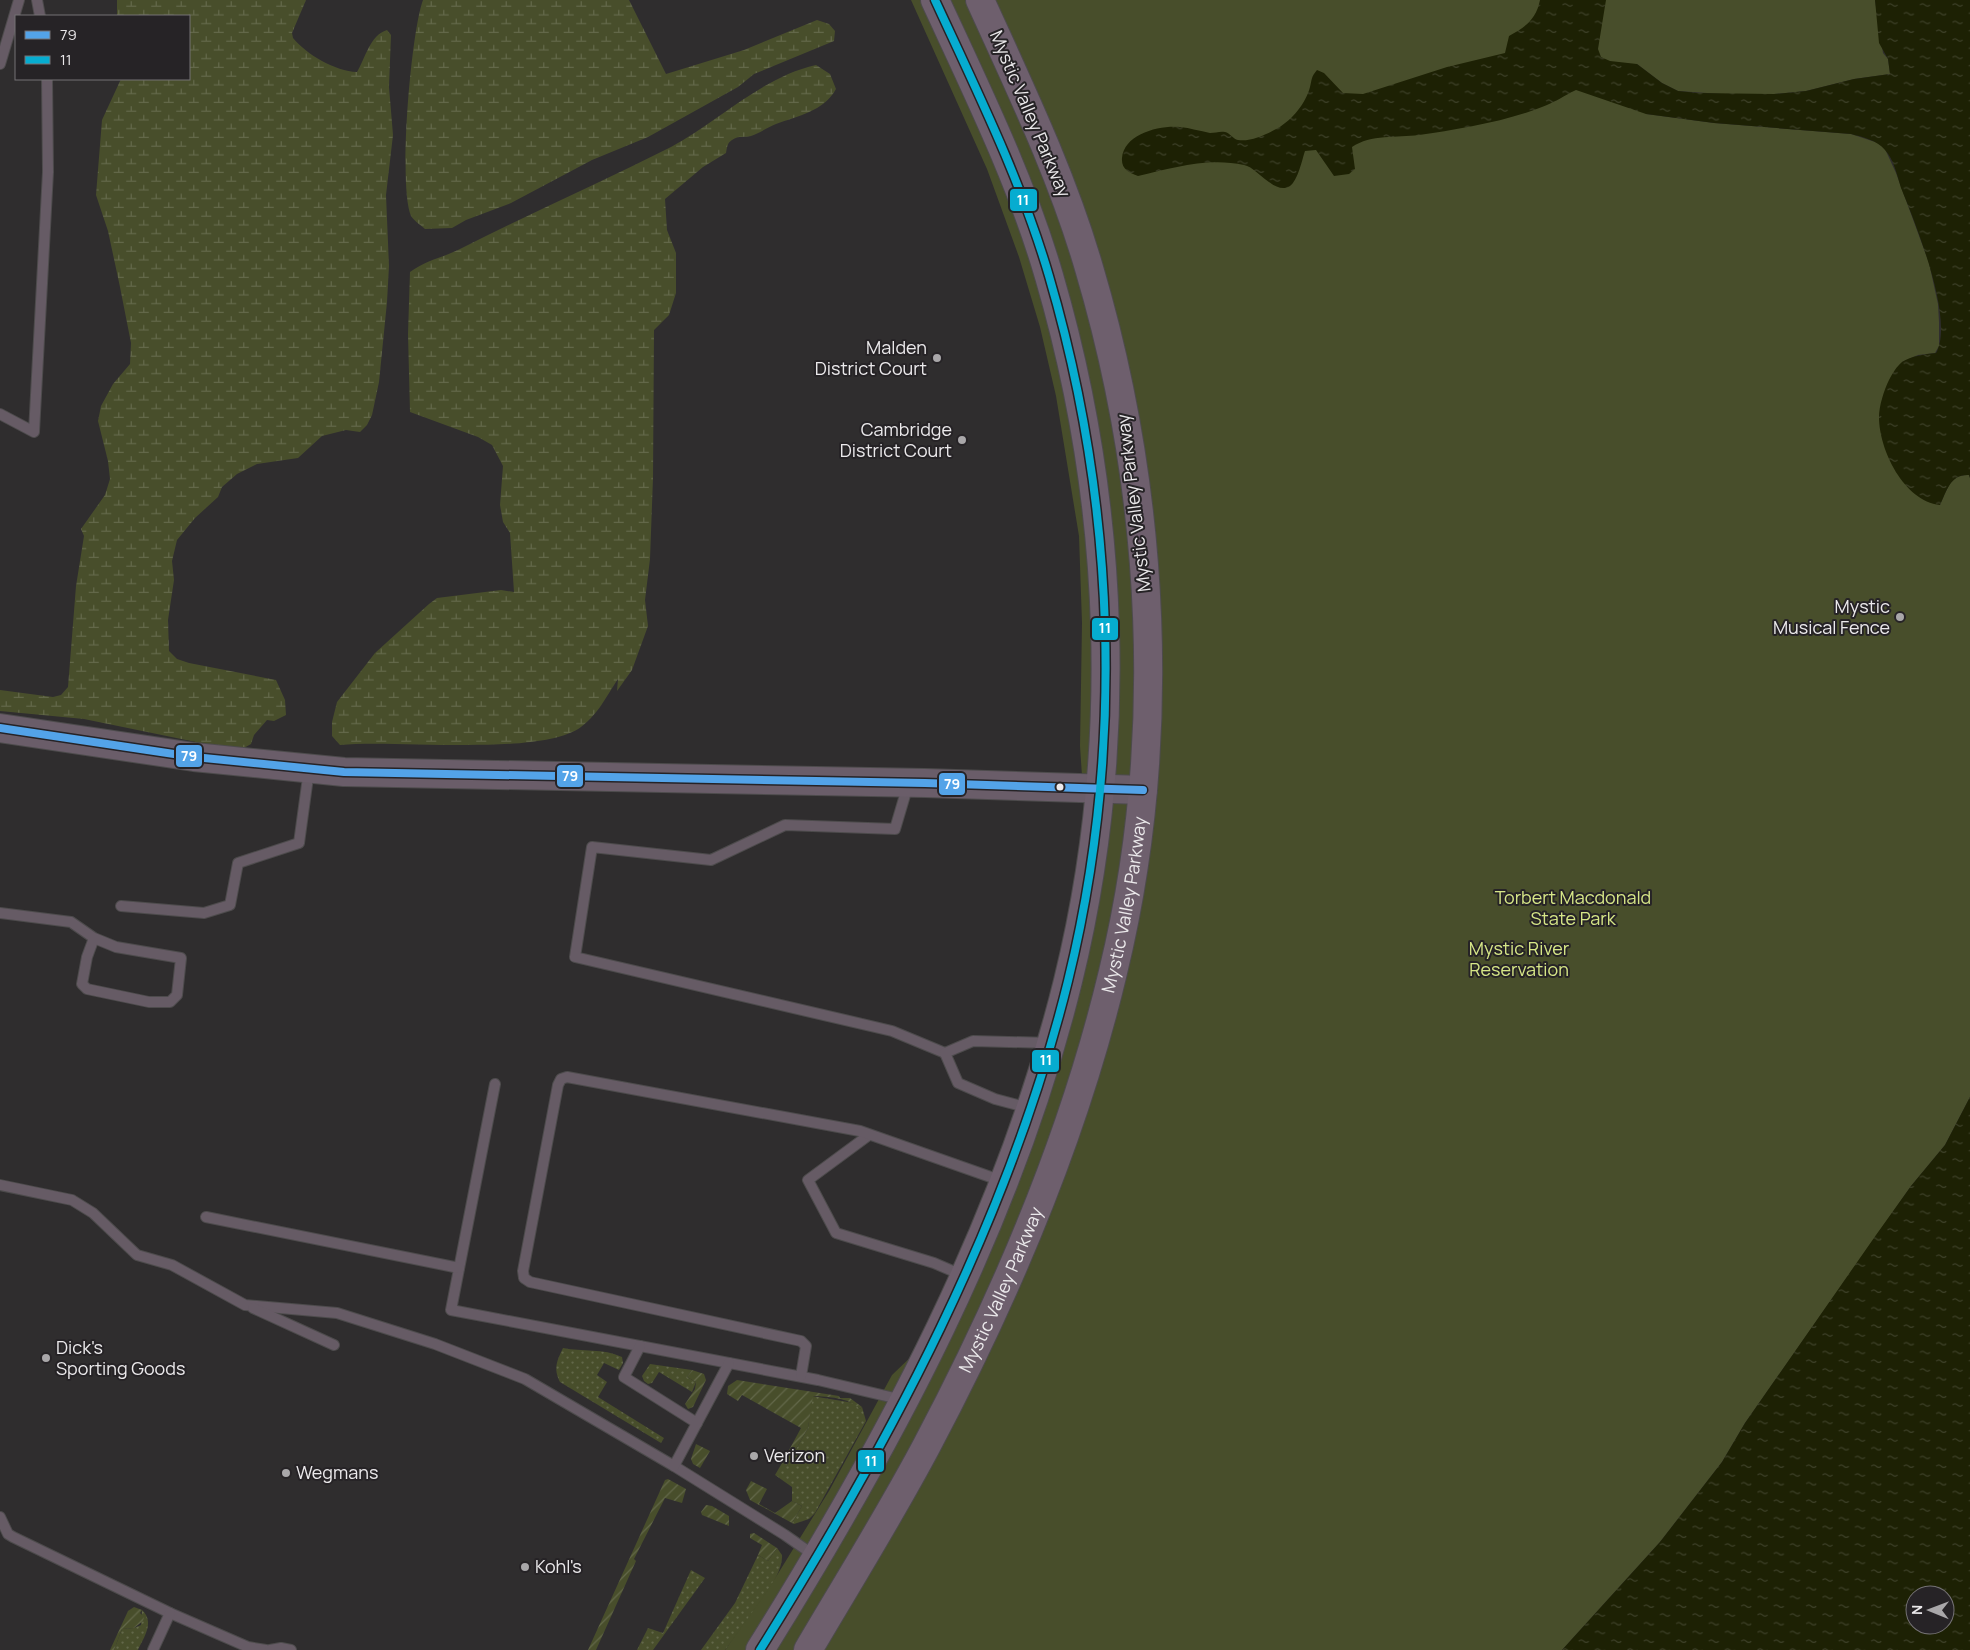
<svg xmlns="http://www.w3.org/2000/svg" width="1970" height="1650" font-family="Manrope,sans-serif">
<defs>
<pattern id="grass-dots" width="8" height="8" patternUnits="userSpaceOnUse" patternTransform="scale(1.25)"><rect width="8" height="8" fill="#484e2b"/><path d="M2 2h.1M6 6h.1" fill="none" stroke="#63684a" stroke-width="1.8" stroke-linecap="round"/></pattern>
<pattern id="wetland-marsh" width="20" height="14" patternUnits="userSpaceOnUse" patternTransform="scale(1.25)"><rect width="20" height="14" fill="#484e2b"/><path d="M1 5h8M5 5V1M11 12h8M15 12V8" fill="none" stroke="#63684a"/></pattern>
<pattern id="garden-furrows" width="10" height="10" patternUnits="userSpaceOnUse" patternTransform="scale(1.25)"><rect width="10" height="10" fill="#484e2b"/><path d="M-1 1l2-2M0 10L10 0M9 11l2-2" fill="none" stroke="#63684a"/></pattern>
<pattern id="water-ripples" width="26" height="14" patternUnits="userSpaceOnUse" patternTransform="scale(1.25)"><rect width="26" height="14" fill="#1d2104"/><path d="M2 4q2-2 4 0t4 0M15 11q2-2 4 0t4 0" fill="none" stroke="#3e4129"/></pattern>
</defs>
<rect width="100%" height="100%" fill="#2f2d2e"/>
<!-- grass -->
<g fill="url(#grass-dots)">
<path d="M563 1348C582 1352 603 1348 622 1357L623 1363 619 1370 604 1363 597 1375 607 1382 598 1397 664 1438 661 1443 560 1382C553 1368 557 1361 563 1348Z"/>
<polygon points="650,1364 692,1370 687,1377 696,1382 692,1392 659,1372 652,1383 648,1384 644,1381 642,1376"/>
<polygon points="812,1396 854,1403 860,1409 862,1407 866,1421 815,1513 809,1519 794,1524 792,1523 802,1506 792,1501 792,1487 775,1475 782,1463 787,1465 808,1428"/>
<path d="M777 1548 782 1555C784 1579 740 1630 725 1650H701L735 1603 758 1555 768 1561Z"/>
<polygon points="691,1570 705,1578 653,1650 637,1650 648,1628 663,1633"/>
<path d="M142 1610C155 1622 144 1637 138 1650H114L122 1629 134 1628 141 1625Z"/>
</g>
<!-- wetland -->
<g fill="url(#wetland-marsh)">
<path d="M117 0H306L292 33 293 38C307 55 335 71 357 72 365 59 370 35 387 30L391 35 389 87 393 135 386 195 389 266 387 302 379 382 372 415 367 425 360 432 346 430 322 436 298 458 257 464 237 474 222 487 218 497 195 518 177 540 172 561 174 580 168 620 169 651 177 659 189 663 276 680 285 700 286 715 274 721 267 720 254 735 251 744 242 749 225 748 84 719 0 711V690L53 697 61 695 68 687 76 586 84 536 81 529 105 495 110 479 108 461 98 421 101 406 113 384 130 364 131 343 120 287 108 231 96 195 102 120 121 79H189V16H117Z"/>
<path d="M423 0H629L666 74 744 50 817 20 829 24 835 31 834 41 754 74 738 87 648 137 592 160 511 203 466 220 452 228 425 229C421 225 414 221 411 216 398 186 411 32 423 0Z"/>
<path d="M816 65 830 74 836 89C824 111 798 116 776 124 768 127 760 133 751 136 745 138 739 135 732 140 727 143 727 148 726 153L703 167 665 199 667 230 676 253V293L669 315 654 330 653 478 650 559 645 600 648 626 632 670 617 691 618 679C605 698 600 712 581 727 540 757 395 739 340 745L332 736V722L337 702 375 653 429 604 437 598 501 590 514 592 510 533 503 522 500 505 503 466 492 445 478 437 410 412 408 334 410 272C426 260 445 257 462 248 531 213 602 182 671 147 719 121 762 77 816 65Z"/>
</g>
<!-- park -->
<path fill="#484e2b" d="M911 0H1875L1883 53 1888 59 1890 74 1854 79 1806 91 1774 94H1721L1678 91 1662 83 1637 64 1646 114 1714 123 1851 134 1878 143 1885 149 1896 173 1929 263 1938 304 1939 322V346L1935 353 1918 355 1902 362 1940 505C1947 490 1950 474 1969 475L1970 478V1097L1945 1145 1911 1186 1876 1236 1745 1423 1722 1462 1660 1542 1562 1650H725L766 1593 829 1491 892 1375 918 1350 959 1260 1006 1145 1055 988 1073 900 1085 821 1080 746 1082 623 1079 536 1056 396 1040 327 1019 257 987 169Z"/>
<!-- garden -->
<g fill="url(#garden-furrows)">
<polygon points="692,1370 704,1374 706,1380 693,1407 688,1409 685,1404 695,1389 696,1382 687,1377"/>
<path d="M737 1380 839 1396 840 1398H850L862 1407 860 1409C848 1397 828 1397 813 1396L808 1428 787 1465 782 1463 801 1428 742 1395 738 1401 727 1394 728 1386Z"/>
<polygon points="696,1444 710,1451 700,1468 693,1464 691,1459"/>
<polygon points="668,1479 686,1489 682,1503 665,1498 634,1559 636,1561 596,1650 588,1650 665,1480"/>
<polygon points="751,1481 767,1489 759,1504 775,1513 792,1501 802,1506 792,1523 750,1500 746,1490"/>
<polygon points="706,1505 712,1506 729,1516 729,1526 702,1515 701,1512"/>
<polygon points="754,1533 777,1548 768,1561 758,1555 762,1545 750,1538 750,1534"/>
<polygon points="134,1607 142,1610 140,1613 144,1617 143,1621 134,1628 122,1629 114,1650 110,1650 128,1611"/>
</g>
<!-- water -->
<g fill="url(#water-ripples)" fill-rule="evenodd">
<path d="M1540 0H1606L1598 49 1601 57 1610 61 1637 64 1662 83 1678 91 1698 93 1774 94 1806 91 1854 79 1890 74 1888 59 1879 43 1875 0H1970V478L1969 475C1950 474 1947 491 1940 505 1904 501 1879 450 1879 417 1879 406 1884 390 1889 380 1892 374 1897 366 1902 362 1911 356 1925 354 1936 353 1955 320 1915 222 1901 188 1897 175 1894 160 1885 150 1877 140 1862 137 1851 134L1714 123 1646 114 1576 90C1565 95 1554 103 1542 107 1508 121 1456 130 1419 135 1397 138 1371 134 1352 147L1355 169 1349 174 1334 176 1316 150 1305 151C1302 160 1298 180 1290 186 1275 196 1257 167 1244 165 1208 157 1172 168 1138 176 1129 173 1121 169 1122 158 1124 134 1159 125 1180 127 1190 128 1200 131 1210 133 1215 133 1220 131 1225 132 1230 133 1233 139 1238 140 1251 142 1267 134 1278 128 1292 120 1306 103 1310 87 1312 79 1311 77 1317 70L1324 73 1343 93 1363 94 1447 67 1505 53 1509 36C1525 27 1536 20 1540 0Z"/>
<path d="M1970 1097V1650H1562L1660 1542 1722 1462 1745 1423 1876 1235 1911 1186 1945 1145ZM1915 1595H1945V1625H1915Z"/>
</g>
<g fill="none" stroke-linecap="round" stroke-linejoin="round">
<!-- lane casing -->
<g stroke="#4d4b4c" stroke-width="12">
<g id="lane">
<polyline points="37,0 40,16"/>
<polyline points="0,64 19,0"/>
<polyline points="0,414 34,432 48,172 47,79"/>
<polyline points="908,785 895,829 785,825 711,860 592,847 575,957 892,1031 945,1053"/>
<polyline points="121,906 204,913 230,905 238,863 299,843 309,770"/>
<polyline points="0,913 71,922 94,938 116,947 181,958 177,995 170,1002 149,1002 87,989 82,984 87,957 94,938"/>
<polyline points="495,1084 451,1310 818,1380 903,1400"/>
<polyline points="1029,1108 995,1099 958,1083 945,1053 973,1041 1050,1043"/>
<polyline points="869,1135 808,1180 836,1233 934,1263 962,1275"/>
<polyline points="0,1185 72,1200 93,1213 137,1255 172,1265 245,1305 337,1313 435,1344 525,1379 674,1466 785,1535 815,1556"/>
<polyline points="206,1217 459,1268"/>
<polyline points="253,1308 334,1345"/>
<polyline points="640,1346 624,1377 697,1423"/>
<polyline points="801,1376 806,1346 801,1341 530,1282 524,1278 523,1271 558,1085 561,1079 567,1077 860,1131 1002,1181"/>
<polyline points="674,1466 729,1363"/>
<polyline points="0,1517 8,1534 13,1537 170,1613 248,1647 266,1650"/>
<polyline points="153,1650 170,1613"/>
<polyline points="270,1650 281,1648 291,1650"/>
</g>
</g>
<!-- secondary casing -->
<g stroke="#4d4b4c" stroke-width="30">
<polyline id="secondary" points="0,728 194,757 344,772 925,783 1143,790"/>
</g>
<!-- highway casing -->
<g stroke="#4d4b4c" stroke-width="30">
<g id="highway">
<path d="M760 1650C890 1442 1009 1221 1068 981 1125 749 1116 505 1049 276 1021 180 977 91 935 0"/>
<path id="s1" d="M808 1650C848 1582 890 1515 927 1445 1006 1296 1074 1136 1113 972 1169 742 1156 494 1089 268 1062 175 1020 88 980 0"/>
</g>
</g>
<!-- lane -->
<use href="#lane" stroke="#665b65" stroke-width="10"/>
<!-- secondary -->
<use href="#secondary" stroke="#6a5d69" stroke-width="28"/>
<!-- highway -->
<use href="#highway" stroke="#6e5f6d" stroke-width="28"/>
<!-- bus-1 casing -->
<g stroke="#262326" stroke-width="11">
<polyline id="bus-1" points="0,728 194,757 344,772 925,783 1143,790"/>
</g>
<!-- bus-2 casing -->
<g stroke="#262326" stroke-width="11">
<path id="bus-2" d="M760 1650C890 1442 1009 1221 1068 981 1125 749 1116 505 1049 276 1021 180 977 91 935 0"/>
</g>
<!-- bus-1 -->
<use href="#bus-1" stroke="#53a3e8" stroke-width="8"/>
<!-- bus-2 -->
<use href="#bus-2" stroke="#06acd0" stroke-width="8"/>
</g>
<!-- markers -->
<g fill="#a9a7a9" stroke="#262326" stroke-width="2">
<circle cx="937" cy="358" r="5"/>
<circle cx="962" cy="440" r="5"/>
<circle cx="1900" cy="617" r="5"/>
<circle cx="46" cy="1358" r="5"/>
<circle cx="754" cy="1456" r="5"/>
<circle cx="286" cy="1473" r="5"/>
<circle cx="525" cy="1567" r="5"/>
</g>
<circle fill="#ebe9eb" stroke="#262326" stroke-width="2" cx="1060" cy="787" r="4.5"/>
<g text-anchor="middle" stroke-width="4" stroke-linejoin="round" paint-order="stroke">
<!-- street labels -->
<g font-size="18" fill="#ebe9eb" stroke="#262326">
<text transform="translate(1030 114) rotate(67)" y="6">Mystic Valley Parkway</text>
<text transform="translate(1134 503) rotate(-97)" y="6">Mystic Valley Parkway</text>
<text dy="6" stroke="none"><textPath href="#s1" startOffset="815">Mystic Valley Parkway</textPath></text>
<text dy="6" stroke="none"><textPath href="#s1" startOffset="409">Mystic Valley Parkway</textPath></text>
</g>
<!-- poi labels -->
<g font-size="18" fill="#ebe9eb" stroke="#262326" text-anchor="start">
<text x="927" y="354" text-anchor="end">Malden<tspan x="927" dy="21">District Court</tspan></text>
<text x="952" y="436" text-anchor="end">Cambridge<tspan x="952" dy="21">District Court</tspan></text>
<text x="1890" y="613" text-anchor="end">Mystic<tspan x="1890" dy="21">Musical Fence</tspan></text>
<text x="56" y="1354">Dick's<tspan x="56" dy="21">Sporting Goods</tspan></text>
<text x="764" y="1462">Verizon</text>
<text x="296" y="1479">Wegmans</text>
<text x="535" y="1573">Kohl's</text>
</g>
<!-- park labels -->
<g font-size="18" fill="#d6e687" stroke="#262326">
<text x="1573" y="904">Torbert Macdonald<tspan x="1573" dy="21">State Park</tspan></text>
<text x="1519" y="955">Mystic River<tspan x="1519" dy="21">Reservation</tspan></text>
</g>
</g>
<g stroke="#262326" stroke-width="2">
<rect x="1009" y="188" width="29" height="24" rx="5" fill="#06acd0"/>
<rect x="1091" y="617" width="28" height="24" rx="5" fill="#06acd0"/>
<rect x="175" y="744" width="28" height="24" rx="5" fill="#53a3e8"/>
<rect x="556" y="764" width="28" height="24" rx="5" fill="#53a3e8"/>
<rect x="938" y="772" width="28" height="24" rx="5" fill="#53a3e8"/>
<rect x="1031" y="1049" width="29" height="24" rx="5" fill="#06acd0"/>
<rect x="857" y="1449" width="28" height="24" rx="5" fill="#06acd0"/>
</g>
<g font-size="14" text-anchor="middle" font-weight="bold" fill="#fff">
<text x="1023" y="205">11</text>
<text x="1105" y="633">11</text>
<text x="189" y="761">79</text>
<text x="570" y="781">79</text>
<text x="952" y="789">79</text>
<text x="1046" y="1065">11</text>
<text x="871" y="1466">11</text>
</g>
<!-- legend -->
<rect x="15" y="15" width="175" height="65" fill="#262326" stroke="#757275"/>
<rect x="25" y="31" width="25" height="8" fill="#53a3e8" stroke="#757275"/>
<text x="60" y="40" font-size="15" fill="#ebe9eb">79</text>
<rect x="25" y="56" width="25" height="8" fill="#06acd0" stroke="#757275"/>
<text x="60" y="65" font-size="15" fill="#ebe9eb">11</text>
<!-- north arrow -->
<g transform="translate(1930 1610) rotate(271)"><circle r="24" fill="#262326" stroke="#757275"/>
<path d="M0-4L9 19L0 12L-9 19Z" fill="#a9a7a9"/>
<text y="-8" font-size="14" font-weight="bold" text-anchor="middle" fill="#ebe9eb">N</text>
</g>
</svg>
